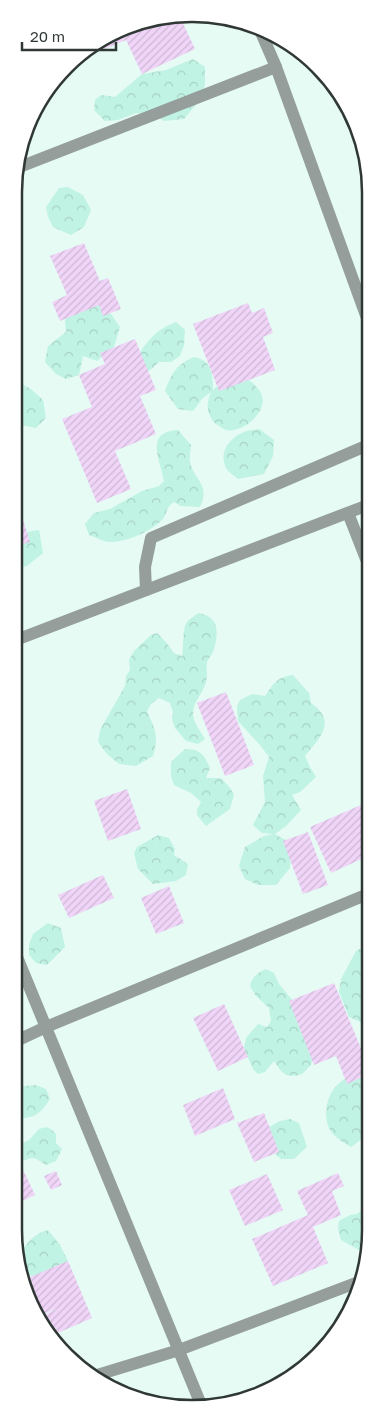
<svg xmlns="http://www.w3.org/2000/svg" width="384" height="1423" font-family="'Golos Text',sans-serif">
<defs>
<pattern id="forest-crowns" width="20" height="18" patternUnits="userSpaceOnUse" patternTransform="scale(1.25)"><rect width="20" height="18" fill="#c1f3e4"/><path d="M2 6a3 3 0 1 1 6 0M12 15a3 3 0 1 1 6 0" fill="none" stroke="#a6d1c4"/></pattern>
<pattern id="building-hatch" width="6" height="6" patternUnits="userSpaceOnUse" patternTransform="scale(1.25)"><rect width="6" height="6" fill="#f0d5f8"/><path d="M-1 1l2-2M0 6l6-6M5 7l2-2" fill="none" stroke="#ceb8d5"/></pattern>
</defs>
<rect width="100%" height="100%" fill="#e5fbf4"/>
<!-- forest -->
<g fill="url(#forest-crowns)">
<polygon points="193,59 205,67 205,85 198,102 184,119 164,121 153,114 136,113 118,120 105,121 94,110 95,100 101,95 115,97 142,74 166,70"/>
<polygon points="68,187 83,195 91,210 84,227 71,235 53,227 48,217 46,207 59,188"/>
<polygon points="99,304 111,314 120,327 114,347 97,361 83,356 79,375 66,379 56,374 45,362 48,346 66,332 65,320 69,311"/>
<path d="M176 322 185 330 184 345 180 356 171 362H159L149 371 139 364 138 355C150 338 156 330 176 322Z"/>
<path d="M194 357C212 360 213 375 213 390L229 375C244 375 250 379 259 390 273 408 244 434 226 430 223 429 221 427 219 426 215 423 213 422 211 418 206 408 207 402 211 392L202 399 193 411 178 409 165 391C171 374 177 364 194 357Z"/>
<polygon points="20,383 31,389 43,400 46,418 36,428 16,424 16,384"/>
<path d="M259 429 274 440 273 456 264 474 238 479C235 476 231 474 228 471 216 454 230 436 247 431 251 430 255 430 259 429Z"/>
<path d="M178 430 191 445C191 450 189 457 190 462 193 479 211 484 200 507L181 506 174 502C164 509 168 515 161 521 150 532 124 543 108 542 102 541 95 537 89 535L85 524 94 513 110 509 142 491 159 486 164 481C160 460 144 432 178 430Z"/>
<polygon points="39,530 43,553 27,566 16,568 16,545 18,545 26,532"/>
<path d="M198 613C220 616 219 634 213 652 211 656 208 659 207 662 206 669 208 675 206 682 203 694 193 701 193 714 193 722 201 732 205 739L198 744 186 741 175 728 172 720 173 712 170 703 159 698 151 704 147 711C155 730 159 735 153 756L136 766 119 764 107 754 98 742 100 730 125 686 126 676 130 670 129 660 134 651 151 635 157 633 166 642 174 653 182 656C184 646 182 629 187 622 189 619 195 616 198 613Z"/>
<path d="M293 675 309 693 311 703C337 721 321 737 305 756L310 767 316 777 300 792 292 795 301 810 286 826 275 834 292 844 290 868 276 885H258L245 879 239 866 245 847 264 836 273 834 262 833 253 825 265 802 263 776 269 757 260 745 238 721 237 706 240 700 252 694 265 696C273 684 277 677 293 675Z"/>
<path d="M185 749C200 749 204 754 210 768L206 778H221L231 789 234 795 230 809 206 826 197 815V810L201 802 191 793 174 785 171 776V762Z"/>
<polygon points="158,835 169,838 175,849 174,855 188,864 186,875 176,881 153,884 138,869 134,853 137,847"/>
<polygon points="48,923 61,928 65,947 47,965 36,963 29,955 29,945 33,934"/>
<polygon points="367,945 367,1024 365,1024 349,1017 339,992 341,979 356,951"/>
<path d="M266 969 274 973 279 984 294 1002 314 1055 311 1065 302 1074 295 1076 286 1075 280 1070 274 1061 265 1072 258 1074 253 1069 244 1048 246 1038 258 1024 267 1027 271 1021 269 1008 256 996 250 986C252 977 257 973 266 969Z"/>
<path d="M350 1076 367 1077V1135L351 1147C346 1144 339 1140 335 1136 321 1123 325 1097 337 1085 341 1081 346 1078 350 1076Z"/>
<path d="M36 1085 46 1089 50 1099C39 1116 34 1118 14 1119V1087Z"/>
<polygon points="290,1119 299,1123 307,1147 294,1159 281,1159 275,1154 269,1127 280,1121"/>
<path d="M46 1127 51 1129 56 1134V1143L62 1149 56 1161 46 1165C29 1153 31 1160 14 1164V1147L29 1140 39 1129Z"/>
<polygon points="367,1205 367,1250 359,1250 341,1240 338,1229 339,1221 350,1215 357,1214"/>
<path d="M48 1230 60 1245 68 1261 58 1274 44 1281 29 1275 21 1269C18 1250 30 1235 48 1230Z"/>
</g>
<!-- building -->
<g fill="url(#building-hatch)">
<polygon points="175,17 180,17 195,49 142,74 126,40 82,58 81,56 93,44 147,21 150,29"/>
<polygon points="32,120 36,129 28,132"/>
<polygon points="84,243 100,281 108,278 121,309 103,316 99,305 60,321 52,302 67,295 50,256"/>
<polygon points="248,303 252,313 264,308 273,333 263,337 275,370 219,391 193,324"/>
<polygon points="135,339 156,390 140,396 156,434 115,451 131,489 97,503 62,419 92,407 79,375 105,364 100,353"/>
<polygon points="16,497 30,542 16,546"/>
<polygon points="226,692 254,765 225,776 197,703"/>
<polygon points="127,789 141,829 108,841 94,801"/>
<polygon points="368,802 368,856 331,873 310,827"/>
<polygon points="308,832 328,885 303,894 283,841"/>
<polygon points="103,875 114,898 69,918 58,895"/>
<polygon points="169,886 184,923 156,934 141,898"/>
<polygon points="334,983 367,1063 367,1075 347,1084 336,1056 314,1065 289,1001"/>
<polygon points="224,1004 248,1057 218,1071 193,1018"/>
<polygon points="223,1088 235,1119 195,1136 183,1105"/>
<polygon points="264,1113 279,1152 254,1162 237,1123"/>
<polygon points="367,1135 367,1147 363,1137"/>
<polygon points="20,1163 35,1195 14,1205 14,1165"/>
<polygon points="56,1171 62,1185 51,1190 44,1176"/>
<polygon points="338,1173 344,1186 332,1191 341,1215 313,1227 328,1263 273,1286 252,1239 308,1215 297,1191"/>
<polygon points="267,1174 283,1210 245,1226 229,1190"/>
<polygon points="68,1261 92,1318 51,1336 42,1316 58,1308 38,1316 27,1299 23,1280"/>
</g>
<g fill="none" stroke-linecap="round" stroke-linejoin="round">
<!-- minor -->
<g stroke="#959e9b" stroke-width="12">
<polyline points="260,30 276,67 368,321"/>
<polyline points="17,168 276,67"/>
<polyline points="348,513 368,564"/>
<polyline points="146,590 145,567 151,538 368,445"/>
<polyline points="16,640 368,505"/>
<polyline points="15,952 202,1407"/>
<polyline points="14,1042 46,1027 368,894"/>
<polyline points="94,1376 179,1350 361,1281"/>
</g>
</g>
<!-- crop -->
<path d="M0 0H384V1423H0ZM192 22H192A170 170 0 0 1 362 192V1230A170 170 0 0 1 192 1400H192A170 170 0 0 1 22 1230V192A170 170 0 0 1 192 22Z" fill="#fff" fill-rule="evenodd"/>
<path fill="none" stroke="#303835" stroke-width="2.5" d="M192 22H192A170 170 0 0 1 362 192V1230A170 170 0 0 1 192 1400H192A170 170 0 0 1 22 1230V192A170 170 0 0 1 192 22Z"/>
<!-- scale -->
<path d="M22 42v8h94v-8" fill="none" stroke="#303835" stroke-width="2.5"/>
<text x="30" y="42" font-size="15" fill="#303835" stroke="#ffffff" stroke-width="4" paint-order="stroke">20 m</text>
</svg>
